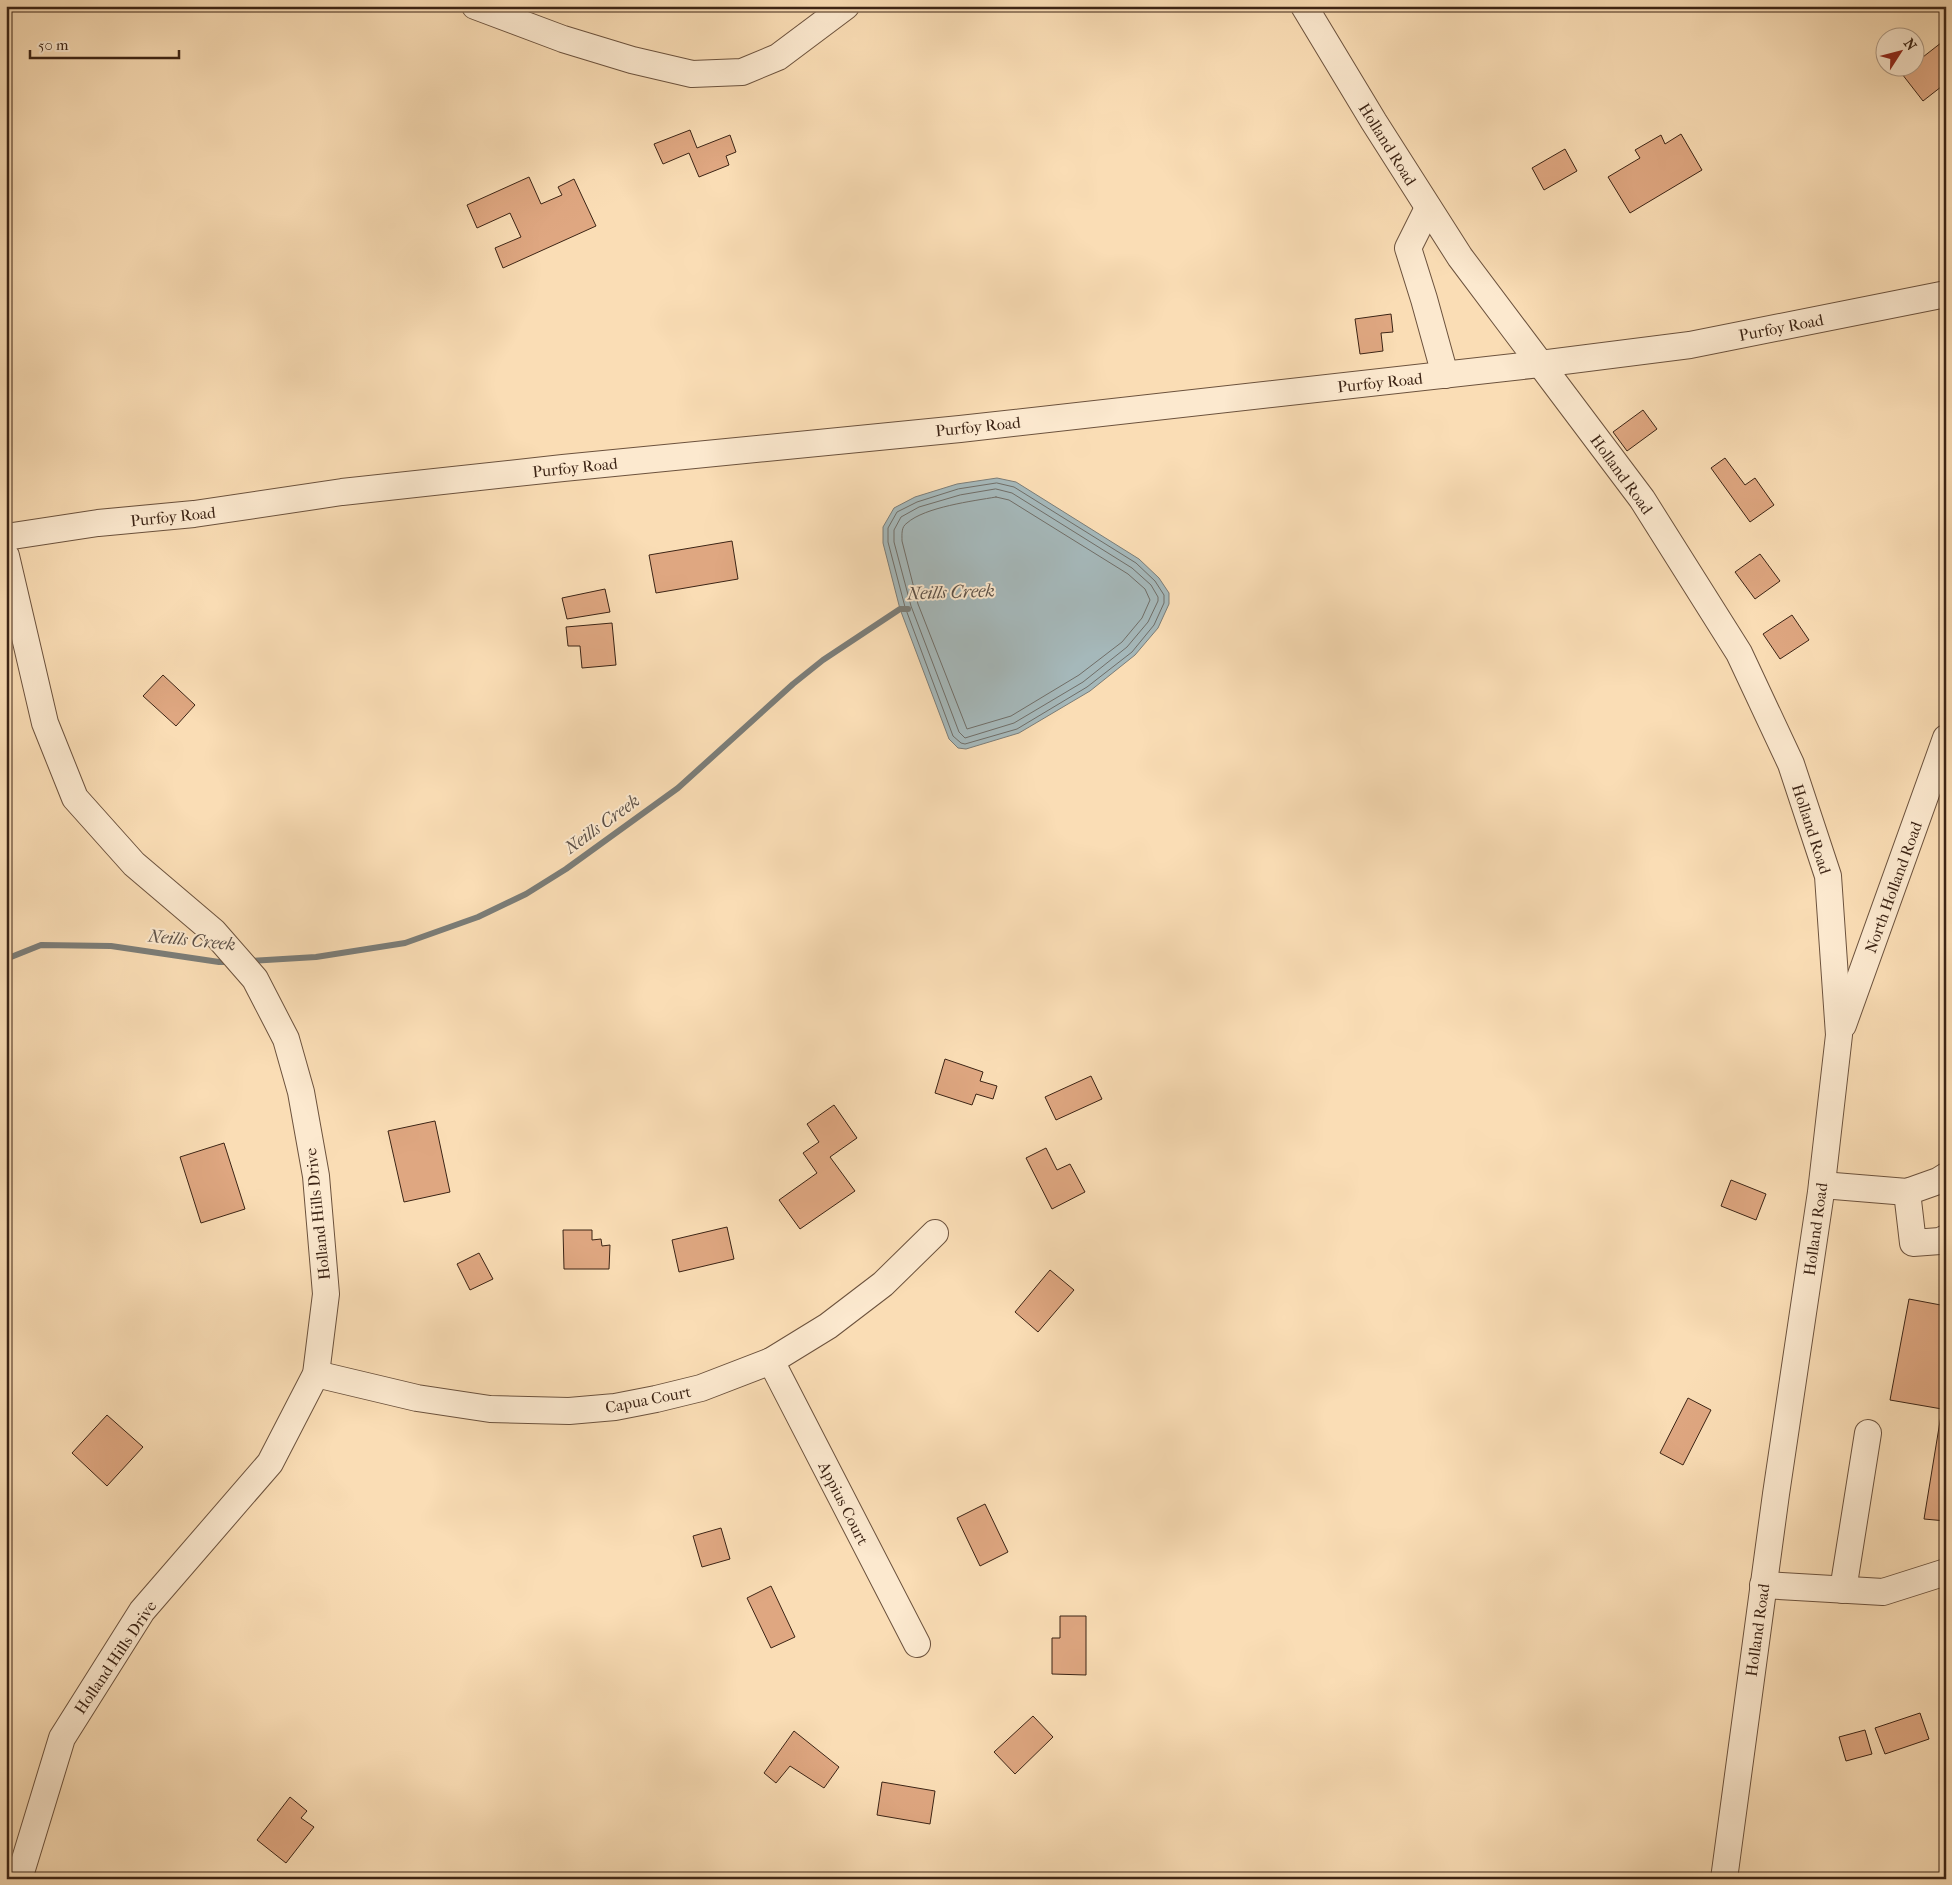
<svg xmlns="http://www.w3.org/2000/svg" width="1952" height="1885" font-family="'IM FELL French Canon',serif">
<rect width="100%" height="100%" fill="#faddb5"/>
<filter id="stains"><feTurbulence type="fractalNoise" baseFrequency=".004" numOctaves="4"/><feColorMatrix values="0 0 0 0 .2 0 0 0 0 .09 0 0 0 0 .02 0 0 0 .5 -.17"/></filter>
<radialGradient id="worn" r=".72"><stop offset=".6" stop-color="#630" stop-opacity="0"/><stop offset="1" stop-color="#630" stop-opacity=".3"/></radialGradient>
<!-- water -->
<polygon fill="#a5b8ba" stroke="#7b7d78" points="997,478 1016,482 1139,559 1159,578 1169,593 1169,604 1158,628 1135,655 1090,691 1019,733 966,749 958,748 949,739 900,609 883,543 883,527 894,508 915,497 957,484"/>
<g fill="none" stroke-linecap="round" stroke-linejoin="round">
<!-- shore -->
<g stroke="#706e68" stroke-width="1">
<polygon points="997,483 1014,487 1136,563 1155,581 1164,595 1164,603 1154,625 1132,652 1087,687 1017,729 965,744 961,743 953,736 905,607 888,542 888,528 897,512 917,502 958,489"/>
<polygon points="996,489 1012,493 1132,568 1151,585 1158,597 1158,601 1148,622 1127,647 1083,682 1014,723 965,738 959,732 911,606 894,542 894,530 901,517 919,507 960,495"/>
<path d="M996 497 1009 500 1128 574 1145 589 1150 600 1142 618 1122 642 1079 675 1011 716 967 729 918 604 902 541C902 534 901 527 907 523 925 507 973 501 996 497Z"/>
</g>
<!-- stream -->
<g stroke="#7b7d78" stroke-width="6">
<polyline points="6,959 41,945 111,946 219,962 231,962"/>
<polyline points="249,961 316,957 405,943 478,917 526,894 566,869 678,788 793,684 823,660 900,609 908,609"/>
</g>
</g>
<!-- building -->
<g fill="#dfa781" stroke="#3c2415">
<polygon points="1946,39 1946,83 1923,101 1902,74 1910,68 1914,68 1914,64"/>
<polygon points="690,130 697,148 730,135 736,152 726,156 729,165 699,177 689,153 663,164 654,144"/>
<polygon points="1681,134 1702,170 1630,213 1608,177 1640,158 1635,150 1661,135 1665,144"/>
<polygon points="1565,149 1577,171 1544,190 1532,168"/>
<polygon points="529,177 541,204 562,195 558,187 574,179 596,226 503,268 495,248 521,237 510,213 477,228 467,205"/>
<polygon points="1391,314 1393,332 1381,333 1383,351 1360,354 1355,319"/>
<polygon points="1643,410 1657,429 1627,451 1613,432"/>
<polygon points="1725,458 1745,485 1755,478 1774,505 1750,522 1711,468"/>
<polygon points="732,541 738,579 656,593 649,555"/>
<polygon points="1760,554 1780,581 1755,599 1735,572"/>
<polygon points="605,589 610,612 567,619 562,598"/>
<polygon points="1792,615 1809,640 1780,659 1763,634"/>
<polygon points="612,623 616,665 582,668 580,646 568,646 566,627"/>
<polygon points="163,675 195,705 176,726 143,696"/>
<polygon points="945,1059 983,1072 980,1081 997,1086 993,1099 976,1094 972,1105 935,1093"/>
<polygon points="1091,1076 1102,1099 1056,1120 1045,1097"/>
<polygon points="834,1105 857,1138 830,1157 855,1191 800,1229 779,1200 817,1173 803,1153 819,1142 807,1124"/>
<polygon points="435,1121 450,1192 404,1202 388,1131"/>
<polygon points="224,1143 245,1209 201,1223 180,1157"/>
<polygon points="1046,1148 1057,1170 1070,1164 1085,1192 1052,1209 1026,1158"/>
<polygon points="1731,1180 1766,1194 1756,1220 1721,1206"/>
<polygon points="727,1227 734,1259 679,1272 672,1240"/>
<polygon points="563,1230 592,1230 592,1240 601,1239 602,1246 610,1245 609,1269 564,1269"/>
<polygon points="479,1253 493,1279 470,1290 457,1264"/>
<polygon points="1050,1270 1074,1290 1038,1332 1015,1312"/>
<polygon points="1909,1299 1946,1306 1946,1521 1924,1519 1942,1409 1890,1400"/>
<polygon points="1688,1398 1711,1410 1683,1465 1660,1453"/>
<polygon points="107,1415 143,1447 107,1486 72,1453"/>
<polygon points="985,1504 1008,1552 980,1566 957,1518"/>
<polygon points="721,1528 730,1559 702,1567 693,1536"/>
<polygon points="771,1586 795,1637 771,1648 747,1598"/>
<polygon points="1060,1616 1086,1616 1086,1675 1052,1674 1052,1638 1060,1638"/>
<polygon points="1920,1713 1929,1739 1885,1754 1875,1728"/>
<polygon points="1033,1716 1053,1737 1015,1774 994,1752"/>
<polygon points="1865,1730 1872,1754 1846,1761 1839,1737"/>
<polygon points="794,1731 839,1767 824,1788 790,1766 776,1783 764,1773"/>
<polygon points="882,1782 935,1791 930,1824 877,1815"/>
<polygon points="290,1797 307,1811 301,1818 314,1827 286,1863 257,1840"/>
</g>
<g fill="none" stroke-linecap="round" stroke-linejoin="round">
<!-- minor casing -->
<g stroke="#6c523d" stroke-width="28">
<g id="minor">
<polyline points="475,6 563,39 632,60 692,74 742,72 778,57 846,6"/>
<polyline points="1304,6 1374,122 1460,257 1642,499 1739,653 1791,764 1828,876 1839,1035 1821,1192 1776,1494 1724,1879"/>
<polyline points="1428,208 1408,248 1424,299 1445,375"/>
<polyline points="6,537 98,523 194,514 342,492 563,468 960,429 1540,364 1690,345 1946,294"/>
<polyline points="6,556 45,723 75,798 134,864 214,932 255,979 286,1039 301,1092 316,1176 326,1294 316,1374 270,1463 142,1611 62,1738 19,1879"/>
<polyline points="1843,1025 1946,738"/>
<polyline points="1822,1185 1907,1192 1938,1181 1946,1176"/>
<polyline points="1907,1192 1913,1243 1940,1241 1946,1238"/>
<polyline points="771,1361 917,1644"/>
<polyline points="316,1374 417,1398 490,1409 569,1411 615,1407 656,1399 701,1388 771,1361 828,1326 883,1284 935,1233"/>
<polyline points="1763,1585 1883,1592 1946,1572"/>
<polyline points="1843,1590 1868,1433"/>
</g>
</g>
<!-- minor -->
<use href="#minor" stroke="#fce9cf" stroke-width="26"/>
</g>
<g text-anchor="middle" stroke-width="4" stroke-linejoin="round" paint-order="stroke">
<!-- street labels -->
<g font-size="16" fill="#3c2415" stroke="#fce9cf">
<text transform="translate(1388 144) rotate(58)" y="6">Holland Road</text>
<text transform="translate(1781 327) rotate(-11)" y="6">Purfoy Road</text>
<text transform="translate(1380 382) rotate(-6)" y="6">Purfoy Road</text>
<text transform="translate(978 426) rotate(-6)" y="6">Purfoy Road</text>
<text transform="translate(575 467) rotate(-6)" y="6">Purfoy Road</text>
<text transform="translate(1622 474) rotate(54)" y="6">Holland Road</text>
<text transform="translate(173 516) rotate(-6)" y="6">Purfoy Road</text>
<text transform="translate(1812 829) rotate(72)" y="6">Holland Road</text>
<text transform="translate(1893 887) rotate(-70)" y="6">North Holland Road</text>
<text transform="translate(317 1214) rotate(-96)" y="6">Holland Hills Drive</text>
<text transform="translate(1815 1229) rotate(-82)" y="6">Holland Road</text>
<text transform="translate(648 1399) rotate(-11)" y="6">Capua Court</text>
<text transform="translate(844 1503) rotate(63)" y="6">Appius Court</text>
<text transform="translate(1757 1630) rotate(-82)" y="6">Holland Road</text>
<text transform="translate(115 1657) rotate(-56)" y="6">Holland Hills Drive</text>
</g>
<!-- water labels -->
<g font-size="18" font-style="italic" fill="#5c5047" stroke="#fce9cf">
<text transform="translate(951 592) rotate(-2)" y="6">Neills Creek</text>
<text transform="translate(602 824) rotate(-36)" y="6">Neills Creek</text>
<text transform="translate(192 940) rotate(6)" y="6">Neills Creek</text>
</g>
</g>
<!-- margin -->
<rect width="1952" height="1885" fill="none" stroke="#faddb5" stroke-width="25"/>
<rect x="8" y="8" width="1937" height="1870" fill="none" stroke="#3c2415" stroke-width="2.5"/>
<rect x="12" y="12" width="1927" height="1860" fill="none" stroke="#3c2415"/>
<!-- north arrow -->
<g transform="translate(1900 52) rotate(54)"><circle r="24" fill="#fce9cf" stroke="#af9a85"/>
<path d="M0-4L9 19L0 12L-9 19Z" fill="#8f2418"/>
<text y="-8" font-size="14" font-weight="bold" text-anchor="middle" fill="#3c2415">N</text>
</g>
<!-- scale -->
<path d="M30 50v8h149v-8" fill="none" stroke="#3c2415" stroke-width="2.5"/>
<text x="38" y="50" font-size="15" fill="#3c2415" stroke="#fce9cf" stroke-width="4" paint-order="stroke">50 m</text>
<rect width="100%" height="100%" filter="url(#stains)"/>
<rect width="100%" height="100%" fill="url(#worn)"/>
</svg>
